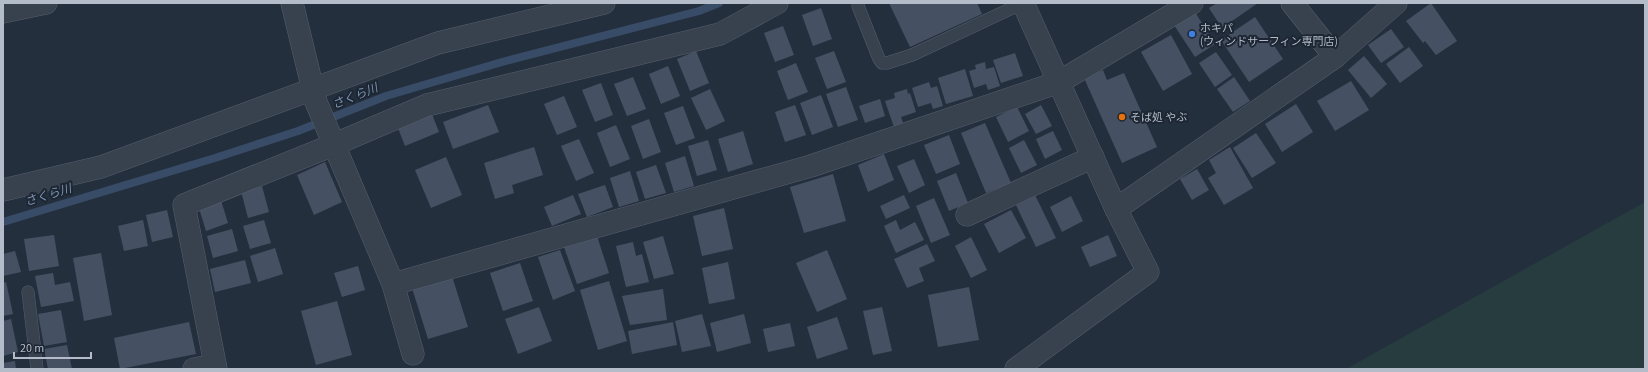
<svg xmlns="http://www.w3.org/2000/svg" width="1648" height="372" font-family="'Source Sans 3','Noto Sans JP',sans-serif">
<rect width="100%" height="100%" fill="#242f3e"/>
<!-- green -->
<polygon fill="#263c3f" points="1645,202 1645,369 1346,369"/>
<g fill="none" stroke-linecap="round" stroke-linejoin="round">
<!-- stream -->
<polyline stroke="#394c67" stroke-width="8" points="3,222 215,158 298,131 386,96 502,62 699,11 719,3"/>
</g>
<!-- building -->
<g fill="#455162">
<polygon points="889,3 977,3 982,14 910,47"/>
<polygon points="1217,3 1258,3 1222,28 1209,8"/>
<polygon points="1431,3 1457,41 1436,55 1425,41 1423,43 1406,21"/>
<polygon points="821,8 832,39 813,46 802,15"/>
<polygon points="1195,12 1215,44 1195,57 1174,25"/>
<polygon points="1255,17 1283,59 1249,82 1221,40"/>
<polygon points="783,26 794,55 775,62 764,33"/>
<polygon points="1391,29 1404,47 1381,63 1368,45"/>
<polygon points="1171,35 1192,74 1163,91 1141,52"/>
<polygon points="1409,47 1423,66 1400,83 1386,64"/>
<polygon points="696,51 709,83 690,91 677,59"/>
<polygon points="834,51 846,82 827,89 815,58"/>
<polygon points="1216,52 1232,75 1215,87 1199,63"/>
<polygon points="1015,53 1023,76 1001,83 993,60"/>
<polygon points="1364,56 1387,84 1371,98 1348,70"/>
<polygon points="985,62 986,69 994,67 1000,86 988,90 986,84 974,88 969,71 976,69 975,65"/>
<polygon points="796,63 808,92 788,100 777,71"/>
<polygon points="668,66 680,96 661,104 649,74"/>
<polygon points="965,69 973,96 946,104 938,78"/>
<polygon points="1103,70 1107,80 1124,73 1157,147 1122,163 1084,78"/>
<polygon points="633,77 646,109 627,116 614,84"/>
<polygon points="1234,77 1250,101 1233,112 1217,89"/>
<polygon points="1351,81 1369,110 1335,131 1317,101"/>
<polygon points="929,82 931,88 937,86 943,106 933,109 931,103 918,107 912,88"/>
<polygon points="601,83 613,115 595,122 582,90"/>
<polygon points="846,87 858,120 838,127 826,94"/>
<polygon points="710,89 725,121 706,130 691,98"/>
<polygon points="907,89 908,94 910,93 916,112 901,117 903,123 894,127 885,101 895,98 894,93"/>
<polygon points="821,95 833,127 812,135 800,103"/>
<polygon points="564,96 577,127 557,135 544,104"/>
<polygon points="880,99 885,116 865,123 859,106"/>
<polygon points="1296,104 1313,132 1282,152 1265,124"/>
<polygon points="488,105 499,132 453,149 443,122"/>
<polygon points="795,105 806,135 785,142 775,112"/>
<polygon points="1041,105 1052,126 1036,134 1025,114"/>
<polygon points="683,106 695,138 676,145 664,113"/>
<polygon points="1017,107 1029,131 1008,142 996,117"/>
<polygon points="430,109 439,132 405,146 396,123"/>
<polygon points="649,119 661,152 643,159 631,126"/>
<polygon points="985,123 1011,183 986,193 961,133"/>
<polygon points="616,125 630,159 610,167 597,133"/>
<polygon points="743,131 753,164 728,172 718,139"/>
<polygon points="1053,131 1062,150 1045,159 1036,139"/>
<polygon points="1256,133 1276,163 1252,178 1233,148"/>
<polygon points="949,135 960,164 936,174 924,145"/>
<polygon points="579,139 594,173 576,181 561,146"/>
<polygon points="708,140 717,170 697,176 688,146"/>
<polygon points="1024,140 1037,165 1021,173 1009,148"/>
<polygon points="534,147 543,175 512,185 514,193 495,199 484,163"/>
<polygon points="1230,147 1253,188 1224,205 1208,178 1216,173 1209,160"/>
<polygon points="884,154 894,180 868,192 858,165"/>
<polygon points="685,156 694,186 674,192 665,163"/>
<polygon points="446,157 462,195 431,208 415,170"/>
<polygon points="914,159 925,185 909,193 897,166"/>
<polygon points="325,162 342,202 314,215 297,175"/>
<polygon points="656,165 666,193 645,199 636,172"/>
<polygon points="1197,169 1209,190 1192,200 1180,179"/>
<polygon points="630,171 639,201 619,207 610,178"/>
<polygon points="956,173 968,203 949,211 937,181"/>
<polygon points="833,174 846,221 804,233 790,187"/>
<polygon points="605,185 613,207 587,217 578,194"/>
<polygon points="262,186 269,212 248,218 241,191"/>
<polygon points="573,195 581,214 552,226 544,207"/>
<polygon points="904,195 910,208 886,219 880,206"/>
<polygon points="1035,195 1056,238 1036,247 1016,205"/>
<polygon points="1071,196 1083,221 1062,232 1050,207"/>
<polygon points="220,197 228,223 206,231 198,205"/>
<polygon points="934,198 950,235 931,243 916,206"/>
<polygon points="724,208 733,249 702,256 693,216"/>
<polygon points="167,210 173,237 152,242 146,215"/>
<polygon points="1011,210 1026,238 999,253 984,224"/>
<polygon points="143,220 148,246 124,251 118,226"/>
<polygon points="264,220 271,243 250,249 243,226"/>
<polygon points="896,220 900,230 915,222 924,240 896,253 884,226"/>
<polygon points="232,229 238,251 213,258 207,236"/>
<polygon points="54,235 59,266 29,271 24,239"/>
<polygon points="1108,235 1117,256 1090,267 1081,247"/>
<polygon points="597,236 609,273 577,284 564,247"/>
<polygon points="663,236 674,274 654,279 643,242"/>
<polygon points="971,237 987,270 971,278 955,246"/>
<polygon points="633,242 636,256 642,254 649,282 626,287 616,246"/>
<polygon points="927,244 935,261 919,268 924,281 907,288 894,259"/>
<polygon points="275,248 283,274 258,282 250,256"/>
<polygon points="560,250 575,291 553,300 538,257"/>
<polygon points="827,250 847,299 817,312 796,263"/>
<polygon points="15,251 21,272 3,276 3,254"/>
<polygon points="101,253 112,315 84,321 73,258"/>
<polygon points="245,260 251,283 215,292 210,269"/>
<polygon points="728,262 735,299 709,304 702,268"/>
<polygon points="520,263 533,301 503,311 490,273"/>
<polygon points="358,266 365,290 342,297 334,273"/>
<polygon points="53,273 55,285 70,282 74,301 41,307 35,276"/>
<polygon points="452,276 468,327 428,339 412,288"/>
<polygon points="609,281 627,341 598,350 580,290"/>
<polygon points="6,282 13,314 3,316 3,283"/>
<polygon points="969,287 979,340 938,347 928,295"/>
<polygon points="663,289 667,320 630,325 622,296"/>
<polygon points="337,301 352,355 316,365 301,311"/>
<polygon points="539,307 552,341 518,354 505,319"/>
<polygon points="882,307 892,351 873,355 863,311"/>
<polygon points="61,310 67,342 44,346 38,314"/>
<polygon points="702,314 711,346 682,352 675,321"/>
<polygon points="744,314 751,343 717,352 710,323"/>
<polygon points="837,317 848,349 817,359 807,327"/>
<polygon points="11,319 18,352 3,356 3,321"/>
<polygon points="189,322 196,354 120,369 114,338"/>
<polygon points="673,322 677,345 632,354 628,331"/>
<polygon points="790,323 795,346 768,352 763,329"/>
<polygon points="67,345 72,369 48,369 44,349"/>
<polygon points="15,361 16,369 3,369 3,363"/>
</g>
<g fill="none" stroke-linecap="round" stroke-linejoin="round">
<!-- lane casing -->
<g stroke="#565f6c" stroke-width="13">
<g id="lane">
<polyline points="858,3 858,6 879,59 882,63 887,63 912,55 1023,3"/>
<polyline points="28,292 37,369"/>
</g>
</g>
<!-- street casing -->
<g stroke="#565f6c" stroke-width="23">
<g id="street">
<polyline points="292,3 316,102 393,284 413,354"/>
<polyline points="1292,3 1335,57"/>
<polyline points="3,12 46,3"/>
<polyline points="3,190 101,167 438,43 604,3"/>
<polyline points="1116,209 1335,57 1396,3"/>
<polyline points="967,215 1093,157"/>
<polyline points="393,284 811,166 1059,82 1192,3"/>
<polyline points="194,369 215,365"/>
<polyline points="216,369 184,205 333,145 427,105 720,34 777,3"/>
<polyline points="1016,369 1148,272 1116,209 1023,3"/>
</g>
</g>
<!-- lane -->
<use href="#lane" stroke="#38414e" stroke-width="12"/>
<!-- street -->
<use href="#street" stroke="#38414e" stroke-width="22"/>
</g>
<!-- markers -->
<circle fill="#3f7fe0" stroke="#1d2633" stroke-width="1.5" cx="1192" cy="34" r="4"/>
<circle fill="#e8710a" stroke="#1d2633" stroke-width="1.5" cx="1122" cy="117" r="4"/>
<g text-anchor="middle" stroke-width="4" stroke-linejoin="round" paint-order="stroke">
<!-- poi labels -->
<g font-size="11" fill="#b4bcc9" stroke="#1d2633" text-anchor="start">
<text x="1200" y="32">ホキパ<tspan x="1200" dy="13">(ウィンドサーフィン専門店)</tspan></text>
<text x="1130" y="121">そば処 やぶ</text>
</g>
<!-- water labels -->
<g font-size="12" font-style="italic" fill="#7c92b1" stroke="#1d2633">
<text transform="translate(355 96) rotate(-22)" y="4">さくら川</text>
<text transform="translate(48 195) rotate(-17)" y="4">さくら川</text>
</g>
</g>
<!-- border -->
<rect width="1648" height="372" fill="none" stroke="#b4bcc9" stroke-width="8"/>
<!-- scale -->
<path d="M14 352v6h77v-6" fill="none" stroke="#b4bcc9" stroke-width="2"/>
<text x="20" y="352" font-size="12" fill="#b4bcc9" stroke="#1d2633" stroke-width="3" paint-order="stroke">20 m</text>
</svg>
